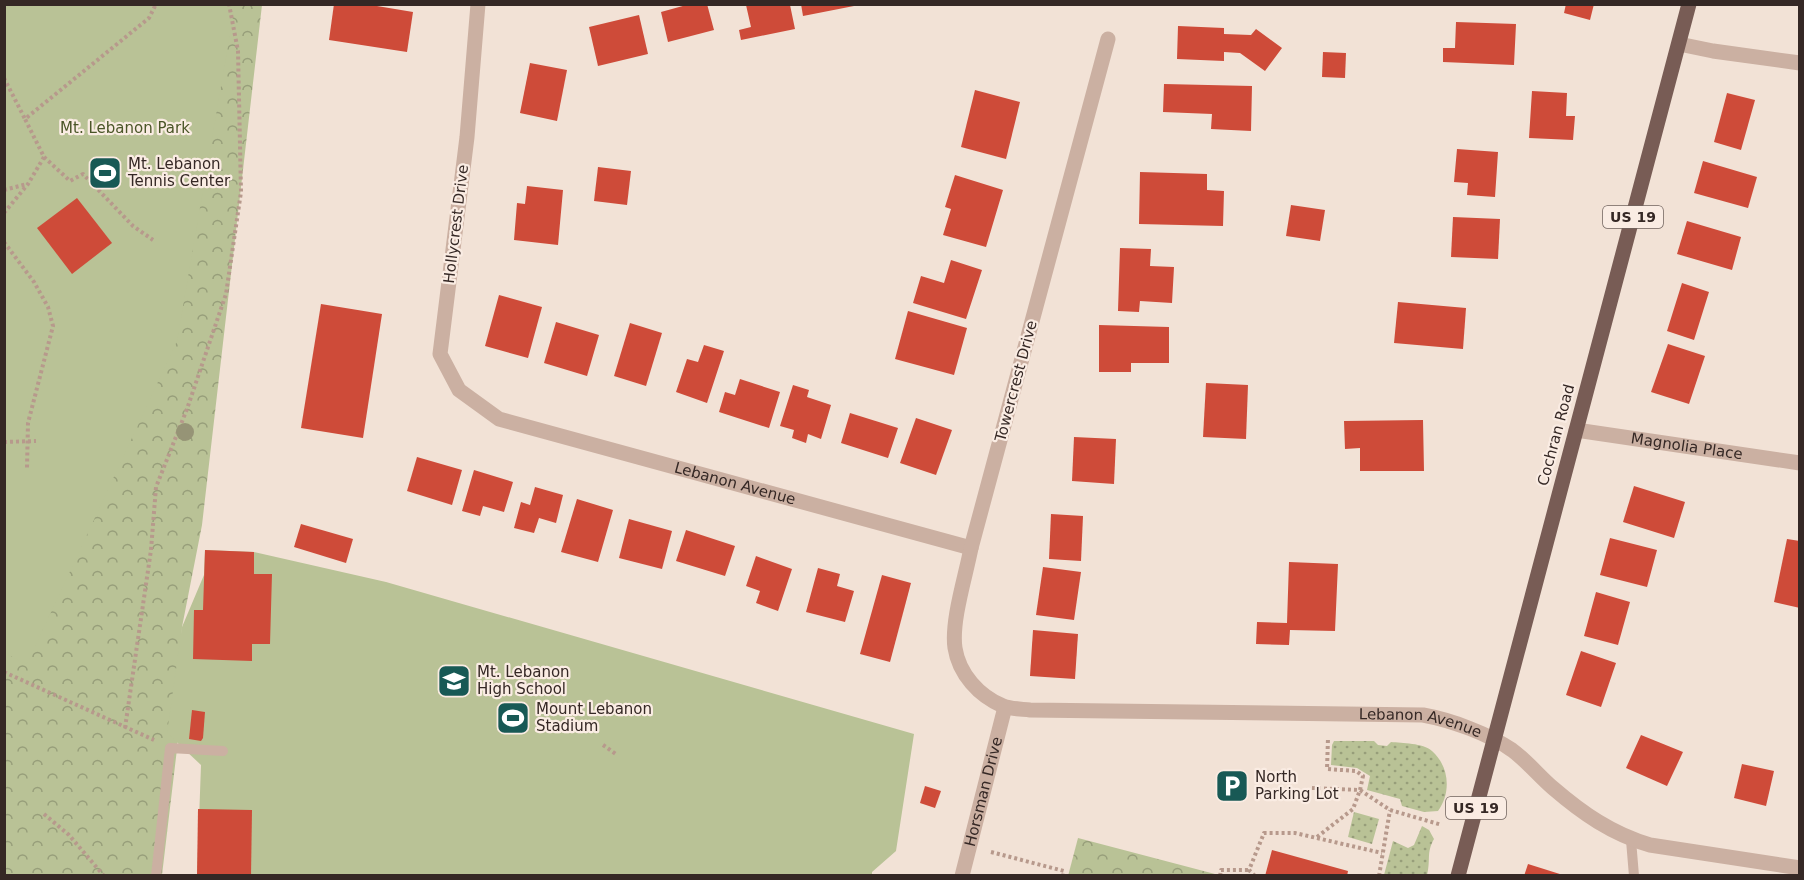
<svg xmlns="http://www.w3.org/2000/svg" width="1804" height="880" font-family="'DejaVu Sans',sans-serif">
<defs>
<pattern id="grass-dots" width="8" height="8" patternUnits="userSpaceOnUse" patternTransform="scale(1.5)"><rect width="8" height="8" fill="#b9c296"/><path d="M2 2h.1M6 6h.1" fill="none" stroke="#979e7a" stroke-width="1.8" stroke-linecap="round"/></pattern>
<pattern id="forest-crowns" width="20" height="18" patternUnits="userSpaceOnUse" patternTransform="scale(1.5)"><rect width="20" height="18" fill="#b9c296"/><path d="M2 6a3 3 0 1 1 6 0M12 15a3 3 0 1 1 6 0" fill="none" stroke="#979e7a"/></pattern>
</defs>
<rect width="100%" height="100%" fill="#f2e2d6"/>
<!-- grass -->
<g fill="url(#grass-dots)">
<path d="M1334 741H1374L1378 745 1387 746 1391 742C1402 743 1423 743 1432 751 1450 767 1451 793 1438 811L1424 812 1402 806 1400 799 1367 790 1370 776 1357 768 1331 765 1332 745Z"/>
<polygon points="1354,812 1379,819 1372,844 1348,837"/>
<path d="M1422 826 1429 830 1434 839C1426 853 1431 860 1427 875H1384L1393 841 1408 848 1414 845Z"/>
</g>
<!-- forest -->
<g fill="url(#forest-crowns)">
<polygon points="5,5 262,5 202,525 182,627 177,749 162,875 5,875"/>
<polygon points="1078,838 1215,874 1214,876 1068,876"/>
</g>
<!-- pitch -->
<g fill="#b9c296">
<polygon points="4,5 235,5 177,341 27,664 4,653"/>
<polygon points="205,550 254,552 386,582 914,734 896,851 872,872 872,875 197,876 201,765 167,733 182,627 204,575"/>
</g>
<!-- building -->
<g fill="#ce4b39">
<polygon points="334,4 365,4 413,12 407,52 329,40"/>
<polygon points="690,4 707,4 714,30 668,42 661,12"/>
<polygon points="801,4 854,4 854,6 803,16"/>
<polygon points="1566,4 1594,4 1590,20 1564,13"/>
<polygon points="746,5 790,5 795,29 741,40 739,30 751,27"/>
<polygon points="639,15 648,54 598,66 589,27"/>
<polygon points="1456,22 1516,24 1514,65 1443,62 1443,48 1455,48"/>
<polygon points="1178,26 1224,28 1224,34 1251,35 1256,29 1282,48 1265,71 1240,53 1224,52 1224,61 1177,59"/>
<polygon points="1323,52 1346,53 1345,78 1322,77"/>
<polygon points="530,63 567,70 557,121 520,113"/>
<polygon points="1164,84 1252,86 1251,131 1211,129 1212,114 1163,112"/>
<polygon points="975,90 1020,102 1006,159 961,147"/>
<polygon points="1532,91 1567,93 1566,116 1575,116 1573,140 1529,138"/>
<polygon points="1727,93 1755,100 1741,150 1714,142"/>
<polygon points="1457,149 1498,152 1495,197 1467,195 1468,183 1454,182"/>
<polygon points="1703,161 1757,177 1748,208 1694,193"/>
<polygon points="598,167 631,171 627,205 594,201"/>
<polygon points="1140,172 1207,174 1207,190 1224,191 1223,226 1139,224"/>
<polygon points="955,175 1003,190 986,247 943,235 951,209 945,207"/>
<polygon points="527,186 563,190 558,245 514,240 517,203 525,204"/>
<polygon points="77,198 112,243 72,274 37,228"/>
<polygon points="1291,205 1325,210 1320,241 1286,236"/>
<polygon points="1453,217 1500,219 1498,259 1451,257"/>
<polygon points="1687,221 1741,237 1732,270 1677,254"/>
<polygon points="1120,248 1151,249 1150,266 1174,267 1172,303 1140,301 1139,312 1118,311"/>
<polygon points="951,260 982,270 966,319 913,303 921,276 944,283"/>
<polygon points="1682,283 1709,292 1694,340 1667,331"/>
<polygon points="499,295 542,307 528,358 485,346"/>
<polygon points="1398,302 1466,308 1463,349 1394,343"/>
<polygon points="321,304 382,314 363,438 301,428"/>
<polygon points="908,311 967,328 954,375 895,359"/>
<polygon points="556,322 599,335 587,376 544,363"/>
<polygon points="630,323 662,333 646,386 614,376"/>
<polygon points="1099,325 1169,327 1169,363 1131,363 1131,372 1099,372"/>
<polygon points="1668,344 1705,356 1689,404 1651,392"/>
<polygon points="704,345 724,351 707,403 676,392 687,359 698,362"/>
<polygon points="740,379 780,392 769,428 719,412 725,392 735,395"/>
<polygon points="1206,383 1248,385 1246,439 1203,437"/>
<polygon points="793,385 809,390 807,397 831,405 821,439 808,434 806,443 792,438 794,430 780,426"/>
<polygon points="850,413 898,428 888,458 841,443"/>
<polygon points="916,418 952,430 936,475 900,463"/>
<polygon points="1423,420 1424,471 1360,471 1360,448 1345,449 1344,421"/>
<polygon points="1074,437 1116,439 1114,484 1072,481"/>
<polygon points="417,457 462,470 452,505 407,491"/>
<polygon points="474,470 513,482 504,512 483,506 480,516 462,511"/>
<polygon points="1634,486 1685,502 1674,538 1623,522"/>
<polygon points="535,487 563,495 556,523 539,518 534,533 514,528 521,502 530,505"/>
<polygon points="577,499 613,510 598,562 561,552"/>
<polygon points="1051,514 1083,516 1081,561 1049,559"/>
<polygon points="629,519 672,531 662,569 619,558"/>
<polygon points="301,524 353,539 346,563 294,547"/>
<polygon points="686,530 735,546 725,576 676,561"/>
<polygon points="1610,538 1657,550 1647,587 1600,575"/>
<polygon points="1787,539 1800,541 1800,608 1774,602"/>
<polygon points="205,550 254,552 254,574 272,574 270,644 252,644 252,661 193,659 194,610 203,610"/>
<polygon points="756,556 792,569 778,611 756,603 760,591 746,586"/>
<polygon points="1289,562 1338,564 1335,631 1290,630 1289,645 1256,644 1257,622 1287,623"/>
<polygon points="1043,567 1081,572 1074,620 1036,615"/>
<polygon points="818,568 840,574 837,586 854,591 845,622 806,612"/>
<polygon points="882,575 911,583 890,662 860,654"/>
<polygon points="1596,592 1630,602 1618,645 1584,636"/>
<polygon points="1033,630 1078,634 1075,679 1030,676"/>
<polygon points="1581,651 1616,663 1601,707 1566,695"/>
<polygon points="192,710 205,712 203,738 201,741 189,739"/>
<polygon points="1641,735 1683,752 1667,786 1626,768"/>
<polygon points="1742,764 1774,771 1766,806 1734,798"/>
<polygon points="925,786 941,791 935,808 920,803"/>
<polygon points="198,809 252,810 251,876 197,876"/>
<polygon points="1272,850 1348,871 1347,876 1265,876"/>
<polygon points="1528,864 1563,875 1562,876 1524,876"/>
</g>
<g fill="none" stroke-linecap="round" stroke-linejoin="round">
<!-- path -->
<g stroke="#b7998c" stroke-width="4" stroke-dasharray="3 3" stroke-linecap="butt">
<polyline points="4,78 25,119"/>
<polyline points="44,157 70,181 83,174 133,226 153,240"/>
<polyline points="4,190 27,184"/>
<polyline points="4,213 28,184 44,157 25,119 149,18 156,4"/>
<polyline points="4,242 34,282 48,307 53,326 28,423 27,468"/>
<polyline points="4,442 36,441"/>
<polyline points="4,672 154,740"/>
<polyline points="570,722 584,732"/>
<polyline points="125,728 151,550 156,487 187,409 226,294 241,192 238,51 229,4"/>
<polyline points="603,745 617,755"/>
<polyline points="1312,788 1360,790 1363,776 1356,771 1327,769 1328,738"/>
<polyline points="44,814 69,835 104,876"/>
<polyline points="1317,837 1353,809 1360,790 1390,810 1442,825"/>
<polyline points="991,852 1064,871 1063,876"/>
<polyline points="1220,876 1221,870 1249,870"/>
<polyline points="1255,876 1249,870 1264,833 1295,833 1382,853"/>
<polyline points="1379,876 1390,810"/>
</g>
<!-- service -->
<g stroke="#cbb0a2" stroke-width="10">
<polyline points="1631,840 1634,876"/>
<polyline points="156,876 170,748 223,751"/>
</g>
<!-- minor -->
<g stroke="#cbb0a2" stroke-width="15">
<path id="s1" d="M478 4 467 137 440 354 459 390 499 419 971 548"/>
<path id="s2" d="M1108 39 971 548C966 575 951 621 955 648 959 674 979 696 1003 706 1011 709 1021 709 1030 710L1423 715C1451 720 1489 734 1512 750 1527 761 1539 776 1553 788 1582 813 1612 834 1650 845L1800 868"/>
<polyline points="1679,44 1713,51 1800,63"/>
<path id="s3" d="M1576 430 1800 463"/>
<path id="s4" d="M962 876 1005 707"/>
</g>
<!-- primary -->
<polyline stroke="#785c55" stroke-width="15" points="1458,876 1689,4"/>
</g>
<!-- trees -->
<circle fill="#969476" cx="185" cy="432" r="9"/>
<!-- icons -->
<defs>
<g id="stadium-square" transform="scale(1.725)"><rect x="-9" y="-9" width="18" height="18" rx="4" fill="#185955" stroke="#faece3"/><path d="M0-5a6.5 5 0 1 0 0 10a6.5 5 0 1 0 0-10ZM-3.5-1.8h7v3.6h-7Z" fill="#fff"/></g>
<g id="school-square" transform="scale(1.725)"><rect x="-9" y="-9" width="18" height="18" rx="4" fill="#185955" stroke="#faece3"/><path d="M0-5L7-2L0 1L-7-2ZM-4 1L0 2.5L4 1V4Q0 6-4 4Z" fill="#fff"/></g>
<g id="parking-square" transform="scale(1.725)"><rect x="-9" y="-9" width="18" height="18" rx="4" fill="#185955" stroke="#faece3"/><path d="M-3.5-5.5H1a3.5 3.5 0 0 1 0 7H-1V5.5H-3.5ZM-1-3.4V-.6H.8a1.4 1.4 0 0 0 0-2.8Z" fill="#fff"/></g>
</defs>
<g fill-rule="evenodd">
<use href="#stadium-square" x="105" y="173"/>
<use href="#school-square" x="454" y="681"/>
<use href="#stadium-square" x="513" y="718"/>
<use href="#parking-square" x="1232" y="786"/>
</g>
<g text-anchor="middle" stroke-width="4.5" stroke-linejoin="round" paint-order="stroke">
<!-- shield labels -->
<g fill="#faece3" stroke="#70635e" stroke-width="1.5">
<rect x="1603" y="206" width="60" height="22" rx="4.5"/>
<rect x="1446" y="797" width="60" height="22" rx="4.5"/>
</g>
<g font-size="14" font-weight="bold" fill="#352825">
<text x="1633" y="222">US 19</text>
<text x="1476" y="813">US 19</text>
</g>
<!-- park labels -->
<g font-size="15" fill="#4a5527" stroke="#faece3">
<text x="125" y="133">Mt. Lebanon Park</text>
</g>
<!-- poi labels -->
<g font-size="15" fill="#352825" stroke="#faece3" text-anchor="start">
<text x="128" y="169">Mt. Lebanon<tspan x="128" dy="17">Tennis Center</tspan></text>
<text x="477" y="677">Mt. Lebanon<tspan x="477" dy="17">High School</tspan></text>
<text x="536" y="714">Mount Lebanon<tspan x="536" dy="17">Stadium</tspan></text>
<text x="1255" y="782">North<tspan x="1255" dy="17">Parking Lot</tspan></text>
</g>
<!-- street labels -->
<g font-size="15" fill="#352825" stroke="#faece3">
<text transform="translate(456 224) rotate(-83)" y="5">Hollycrest Drive</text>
<text transform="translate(1016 381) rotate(-75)" y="5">Towercrest Drive</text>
<text transform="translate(1556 435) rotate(-75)" y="5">Cochran Road</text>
<text dy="5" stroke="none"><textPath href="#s3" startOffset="112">Magnolia Place</textPath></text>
<text dy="5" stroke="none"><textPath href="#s1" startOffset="687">Lebanon Avenue</textPath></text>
<text dy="5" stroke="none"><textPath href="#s2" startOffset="1126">Lebanon Avenue</textPath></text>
<text dy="5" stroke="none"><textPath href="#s4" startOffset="87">Horsman Drive</textPath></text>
</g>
</g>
<!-- border -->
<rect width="1804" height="880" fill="none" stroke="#352825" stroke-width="12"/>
</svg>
